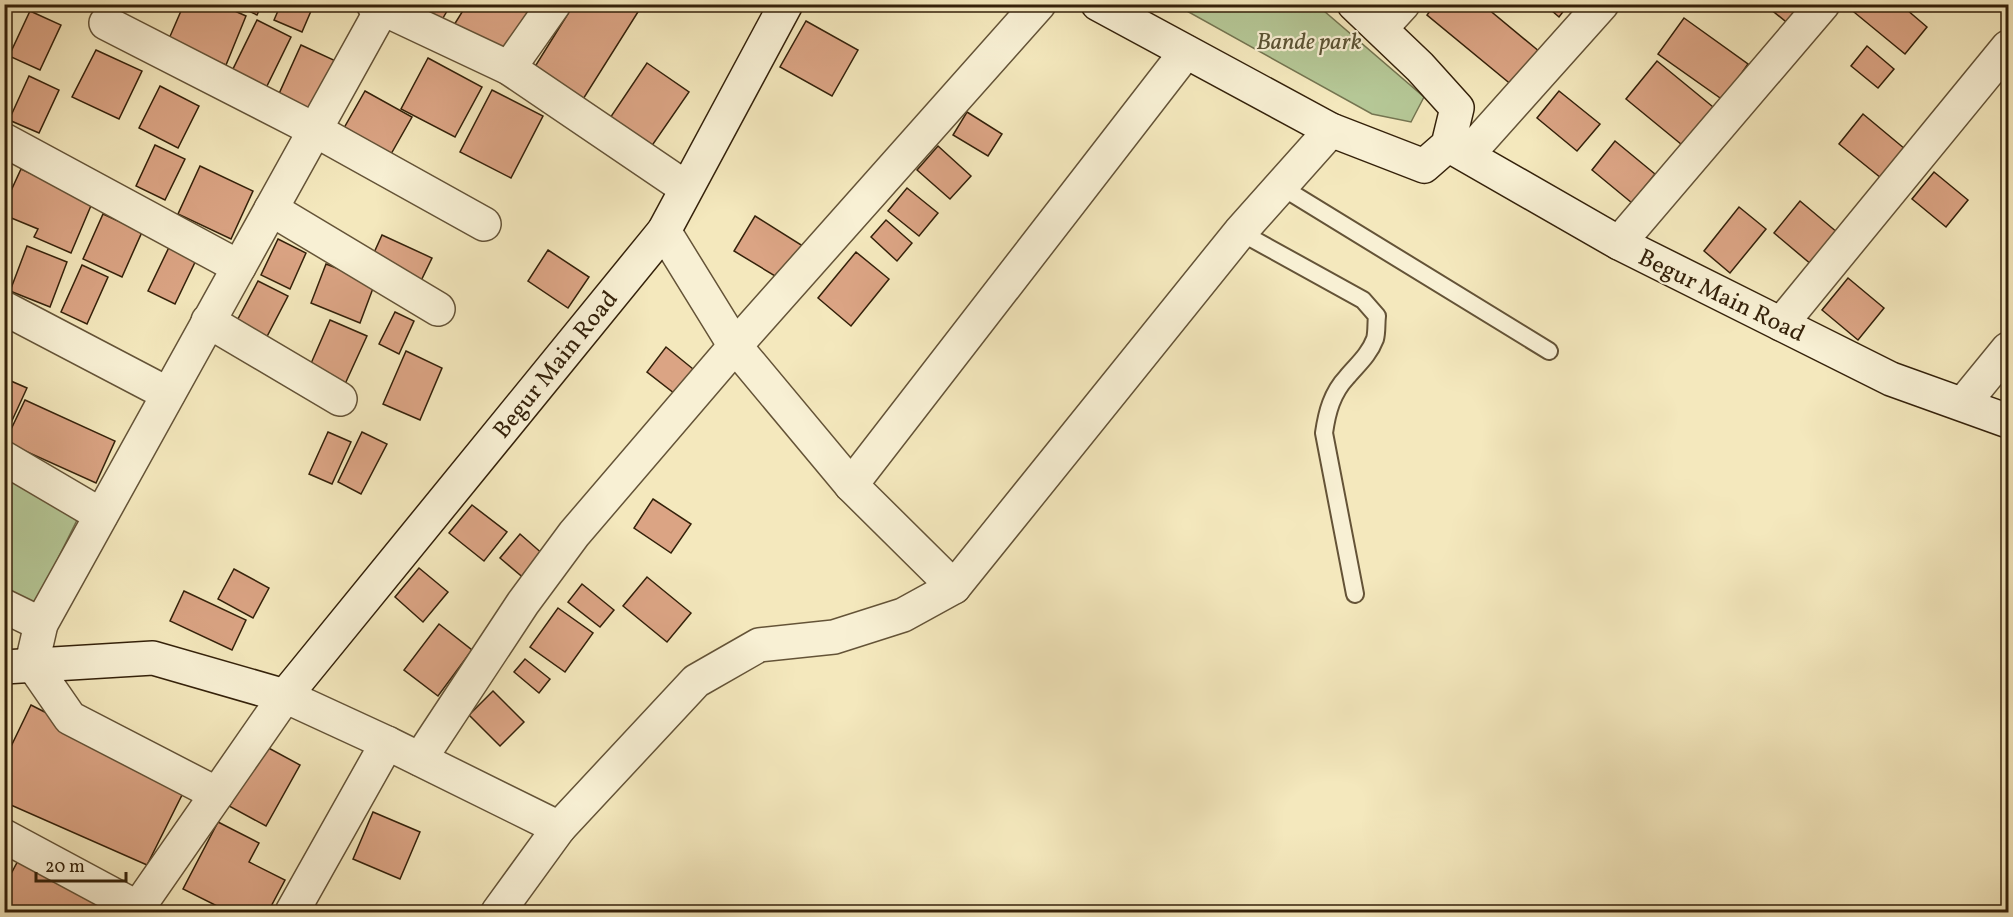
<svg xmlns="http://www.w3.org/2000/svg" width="2013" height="917" font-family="Vollkorn,serif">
<rect width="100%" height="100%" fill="#f4e8bd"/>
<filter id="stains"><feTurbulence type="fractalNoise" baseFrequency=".00333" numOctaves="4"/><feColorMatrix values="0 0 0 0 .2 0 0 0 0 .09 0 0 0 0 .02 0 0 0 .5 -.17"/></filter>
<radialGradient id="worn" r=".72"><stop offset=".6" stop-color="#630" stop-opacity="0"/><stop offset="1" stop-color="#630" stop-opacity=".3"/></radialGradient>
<!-- green -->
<g fill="#b5c796" stroke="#747450" stroke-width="1.5">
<polygon points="1176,5 1317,5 1424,97 1411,122 1372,114"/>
<polygon points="4,478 80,514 30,615 5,602"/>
</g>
<!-- building -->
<g fill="#dba484" stroke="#34210a" stroke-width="1.5">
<polygon points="184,4 219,4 246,16 226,65 168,41"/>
<polygon points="234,4 262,4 257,15"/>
<polygon points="281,4 314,4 302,32 274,20"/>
<polygon points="404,4 451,4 439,25"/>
<polygon points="467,4 538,4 506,57 454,25"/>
<polygon points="574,4 643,4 580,104 531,73"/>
<polygon points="1435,4 1482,4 1540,52 1513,86 1427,15"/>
<polygon points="1544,4 1569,4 1559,17"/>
<polygon points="1764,4 1791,4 1800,12 1790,25"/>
<polygon points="1852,4 1900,4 1927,27 1905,54 1849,8"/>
<polygon points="30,11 61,25 40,70 9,56"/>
<polygon points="1684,18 1748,64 1723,100 1658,54"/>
<polygon points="257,20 291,37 266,88 232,71"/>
<polygon points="806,21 858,50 832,96 780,67"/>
<polygon points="301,45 338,62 315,113 278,96"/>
<polygon points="1867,46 1894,69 1878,88 1851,66"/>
<polygon points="96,50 142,71 119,119 72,97"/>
<polygon points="428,58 482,87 455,137 401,109"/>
<polygon points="1657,61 1718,111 1687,149 1626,99"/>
<polygon points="647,63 689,92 651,147 610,118"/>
<polygon points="29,76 59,90 39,133 9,120"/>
<polygon points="160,86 199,106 178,148 139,128"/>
<polygon points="492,90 543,116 511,178 460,152"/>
<polygon points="365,91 412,117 391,154 344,128"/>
<polygon points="1559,91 1600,124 1577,151 1537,118"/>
<polygon points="967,112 1002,134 988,156 953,135"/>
<polygon points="1863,114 1905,149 1881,178 1839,144"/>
<polygon points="1615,141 1655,174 1632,203 1592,170"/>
<polygon points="155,145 185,159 165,200 136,186"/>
<polygon points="938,146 971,176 950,199 917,170"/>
<polygon points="200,166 253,191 231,239 178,214"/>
<polygon points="21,169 93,201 71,253 34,237 38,229 4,215 4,206"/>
<polygon points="1934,172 1968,200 1946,227 1912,199"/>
<polygon points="907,188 938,213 919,236 888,211"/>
<polygon points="1800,201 1838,233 1812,265 1774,233"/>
<polygon points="1739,207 1766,229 1730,273 1704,251"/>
<polygon points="103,214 142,232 122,277 83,259"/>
<polygon points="755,216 806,248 785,282 734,251"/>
<polygon points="886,220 912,243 897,261 871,237"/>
<polygon points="382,235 432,258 417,289 368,266"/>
<polygon points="278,239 306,253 290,289 261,275"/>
<polygon points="172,241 199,254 175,304 148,291"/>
<polygon points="27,246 67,262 50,307 10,291"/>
<polygon points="548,250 589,277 568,308 528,281"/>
<polygon points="856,252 889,279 851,326 818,298"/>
<polygon points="326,264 375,283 360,323 311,303"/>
<polygon points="82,265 108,277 87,324 61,312"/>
<polygon points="1848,278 1884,308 1858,340 1822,310"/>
<polygon points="258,281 288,296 261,348 231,332"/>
<polygon points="395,312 414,321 399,354 379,344"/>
<polygon points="330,320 367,336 345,384 309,368"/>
<polygon points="666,347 698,373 679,397 647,372"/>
<polygon points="406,351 442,368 420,420 383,404"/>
<polygon points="4,378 27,388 4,438"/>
<polygon points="25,400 115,441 96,483 5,442"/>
<polygon points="328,432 351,442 332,484 309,474"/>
<polygon points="362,432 387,444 361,494 338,482"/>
<polygon points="653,499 691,524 671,553 634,528"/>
<polygon points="472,505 507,532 484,561 449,533"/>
<polygon points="520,534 553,563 533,586 500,558"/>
<polygon points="419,568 448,592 423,622 395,597"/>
<polygon points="234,569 269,588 253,618 218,599"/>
<polygon points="647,577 691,613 667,642 623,606"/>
<polygon points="582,584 614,610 600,627 568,602"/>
<polygon points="184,591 246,620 232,650 170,621"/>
<polygon points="558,608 593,633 565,672 530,647"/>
<polygon points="439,624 472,650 438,696 404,670"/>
<polygon points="525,659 550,679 539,693 514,672"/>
<polygon points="493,691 524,722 500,746 469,715"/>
<polygon points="31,705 187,785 147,865 4,802 4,761"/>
<polygon points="263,745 300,765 266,826 229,806"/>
<polygon points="373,812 420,832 400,879 353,859"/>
<polygon points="218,822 259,843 249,862 285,880 268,912 229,912 183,889"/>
<polygon points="20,857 104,901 98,912 10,912 4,910 4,887"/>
</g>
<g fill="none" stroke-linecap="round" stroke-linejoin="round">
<!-- lane casing -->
<g stroke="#645337" stroke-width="20">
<g id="lane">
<polyline points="1280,186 1549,351"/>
<path d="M1240 232 1363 300 1377 316C1376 323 1377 332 1375 339 1369 355 1357 365 1347 377 1332 393 1327 412 1324 433L1355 594"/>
</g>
</g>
<!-- street casing -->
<g stroke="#645337" stroke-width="36">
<g id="street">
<polyline points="373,4 509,68 686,188"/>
<polyline points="106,23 315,130 484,224"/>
<polyline points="1381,28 1403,4"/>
<polyline points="509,68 554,4"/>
<polyline points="4,140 239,267"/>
<polyline points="1467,155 1602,4"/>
<polyline points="271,209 438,309"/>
<polyline points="664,231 735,346 851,485 954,587 1240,232 1331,130"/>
<polyline points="1619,243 1823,4"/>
<polyline points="4,308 168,394"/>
<polyline points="208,321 340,399"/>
<polyline points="1781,324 2008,47"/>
<polyline points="1963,404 2008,349"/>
<polyline points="4,458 101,515"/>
<polyline points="851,485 1186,52"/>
<polyline points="4,606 41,624"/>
<polyline points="420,759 523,603 574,534 735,346 1039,4"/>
<polyline points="217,794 70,718 32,663 41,624 382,9"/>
<polyline points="559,828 696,681 759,645 834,637 903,615 954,587"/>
<polyline points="4,836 138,908"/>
<polyline points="135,912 285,696 387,743 559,828 498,912"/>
<polyline points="292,912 387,743"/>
</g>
</g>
<!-- secondary casing -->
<g stroke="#34210a" stroke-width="36">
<g id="secondary">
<polyline points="1098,4 1331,130 1424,166 1448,145 1457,108 1420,67 1354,4"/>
<polyline points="1448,145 1619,243 1891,379 2008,421"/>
<polyline points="4,667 153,658 285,696 664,231 786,4"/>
</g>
</g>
<!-- lane -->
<use href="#lane" stroke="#f8f0d4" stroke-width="16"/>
<!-- street -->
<use href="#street" stroke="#f8f0d4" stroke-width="33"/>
<!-- secondary -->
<use href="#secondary" stroke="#f8f0d4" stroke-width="33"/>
</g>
<g text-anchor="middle" stroke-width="4.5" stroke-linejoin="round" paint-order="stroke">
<!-- park labels -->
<g font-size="24" font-style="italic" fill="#5b5334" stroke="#f8f0d4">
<text x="1309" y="49">Bande park</text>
</g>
<!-- street labels -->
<g font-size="24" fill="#34210a" stroke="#f8f0d4">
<text transform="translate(1722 295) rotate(26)" y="8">Begur Main Road</text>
<text transform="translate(555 364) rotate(-51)" y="8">Begur Main Road</text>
</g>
</g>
<!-- margin -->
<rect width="2013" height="917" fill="none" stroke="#f4e8bd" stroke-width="24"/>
<rect x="6" y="6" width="2001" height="905" fill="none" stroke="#34210a" stroke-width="3"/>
<rect x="12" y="12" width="1989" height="893" fill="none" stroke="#34210a" stroke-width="1.5"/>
<!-- scale -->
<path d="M36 872v9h90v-9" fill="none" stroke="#34210a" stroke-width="3"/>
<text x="45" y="872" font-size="18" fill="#34210a" stroke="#f8f0d4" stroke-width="4.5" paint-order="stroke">20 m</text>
<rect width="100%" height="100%" filter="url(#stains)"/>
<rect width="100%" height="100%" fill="url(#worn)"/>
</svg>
